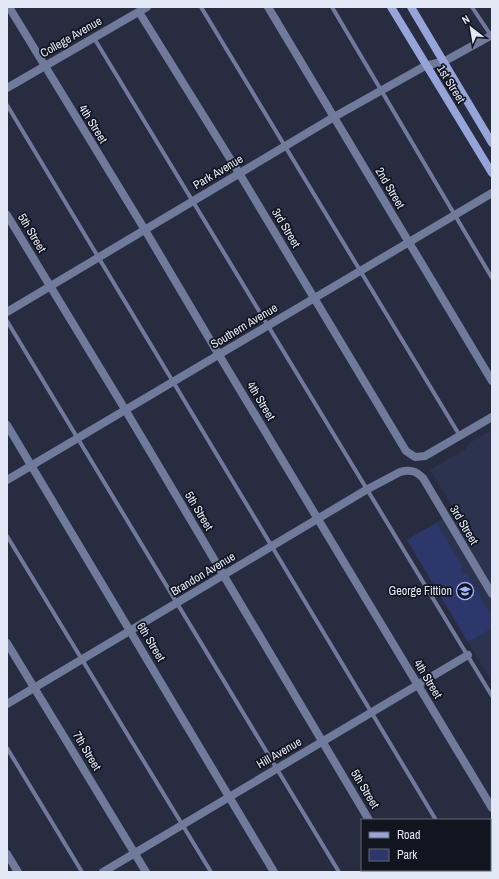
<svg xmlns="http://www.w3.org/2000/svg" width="499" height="879" font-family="'Archivo Narrow',sans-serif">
<rect width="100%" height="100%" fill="#272c41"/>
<!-- built -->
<polygon fill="#2c334e" points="492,430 492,682 407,540 455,511 430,470 466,449 469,443"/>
<!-- green -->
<polygon fill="#2d376b" points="436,523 463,567 460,569 464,575 466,573 492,616 492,628 468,642 407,540"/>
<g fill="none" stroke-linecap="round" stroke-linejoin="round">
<!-- service -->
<g stroke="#707a9b" stroke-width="4">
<polyline points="201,7 460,436"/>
<polyline points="332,7 492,278"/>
<polyline points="472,7 492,37"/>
<polyline points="94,38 492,696"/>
<polyline points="7,105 436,820"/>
<polyline points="7,321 339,872"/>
<polyline points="7,536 211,872"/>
<polyline points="7,748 82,872"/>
<polyline points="466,870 467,872"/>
</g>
<!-- minor -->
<g stroke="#707a9b" stroke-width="8">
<polyline points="9,7 145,230 219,355 492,808"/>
<polyline points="268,7 492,381"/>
<polyline points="139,12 239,173 406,451 415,457 425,456 492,417"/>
<polyline points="7,88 147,7"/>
<polyline points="7,215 126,411 369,820"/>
<polyline points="7,425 274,872"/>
<polyline points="7,480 492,193"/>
<polyline points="7,643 146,872"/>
<path d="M7 704 366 490 400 472C410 469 416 471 423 478L492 594"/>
<polyline points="7,854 18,872"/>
<polyline points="490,865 492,864"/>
<polyline points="399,870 400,872"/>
<polyline points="103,872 468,655"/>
<polyline points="478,872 481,870"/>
</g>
<!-- tertiary -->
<polyline stroke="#707a9b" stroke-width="8" points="7,312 334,117 425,66 445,61 492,35"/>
<!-- secondary -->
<g stroke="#96a4da" stroke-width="8">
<polyline points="391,7 492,173"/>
<polyline points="411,7 492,143"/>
</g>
</g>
<!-- icons -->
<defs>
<g id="school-ring" transform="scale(0.9)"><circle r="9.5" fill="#12151f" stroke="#a0b3fd" stroke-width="1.5"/><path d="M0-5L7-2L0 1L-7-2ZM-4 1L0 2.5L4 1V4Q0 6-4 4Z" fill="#a0b3fd"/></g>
</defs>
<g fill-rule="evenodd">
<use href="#school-ring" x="465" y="591"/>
</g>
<g text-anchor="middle" stroke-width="3.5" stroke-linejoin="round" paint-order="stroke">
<!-- street labels -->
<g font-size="12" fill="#e2e7f5" stroke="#12151f">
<text transform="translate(71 37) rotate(-30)" y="4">College Avenue</text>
<text transform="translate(451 84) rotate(58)" y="4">1st Street</text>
<text transform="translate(93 124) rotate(58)" y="4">4th Street</text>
<text transform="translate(218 172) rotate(-31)" y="4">Park Avenue</text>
<text transform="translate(390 188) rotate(59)" y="4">2nd Street</text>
<text transform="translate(286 228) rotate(59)" y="4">3rd Street</text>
<text transform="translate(32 233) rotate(59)" y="4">5th Street</text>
<text transform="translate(244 326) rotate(-31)" y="4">Southern Avenue</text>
<text transform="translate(261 401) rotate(59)" y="4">4th Street</text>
<text transform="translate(199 511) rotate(59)" y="4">5th Street</text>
<text transform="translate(464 525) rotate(59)" y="4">3rd Street</text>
<text transform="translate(203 574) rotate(-31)" y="4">Brandon Avenue</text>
<text transform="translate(151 642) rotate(59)" y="4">6th Street</text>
<text transform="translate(428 679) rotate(59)" y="4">4th Street</text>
<text transform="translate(87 751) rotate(59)" y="4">7th Street</text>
<text transform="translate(279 753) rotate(-30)" y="4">Hill Avenue</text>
<text transform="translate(365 789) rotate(59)" y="4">5th Street</text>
</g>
<!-- poi labels -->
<g font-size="12" fill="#e2e7f5" stroke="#12151f" text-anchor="end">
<text x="452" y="595">George Fittion</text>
</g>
</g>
<!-- border -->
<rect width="499" height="879" fill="none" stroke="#e2e7f5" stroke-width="16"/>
<!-- legend -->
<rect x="361" y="819" width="130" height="52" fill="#12151f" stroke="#656975"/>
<rect x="369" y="832" width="20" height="6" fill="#96a4da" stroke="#656975"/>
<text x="397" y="839" font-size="12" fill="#e2e7f5">Road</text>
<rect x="369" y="849" width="20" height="12" fill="#2d376b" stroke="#656975"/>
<text x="397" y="859" font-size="12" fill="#e2e7f5">Park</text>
<!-- north arrow -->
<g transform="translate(471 28) rotate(329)" stroke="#12151f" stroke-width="3" paint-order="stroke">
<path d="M0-3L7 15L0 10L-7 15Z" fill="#e2e7f5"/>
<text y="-6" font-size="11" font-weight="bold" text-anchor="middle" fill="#e2e7f5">N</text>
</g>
</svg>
